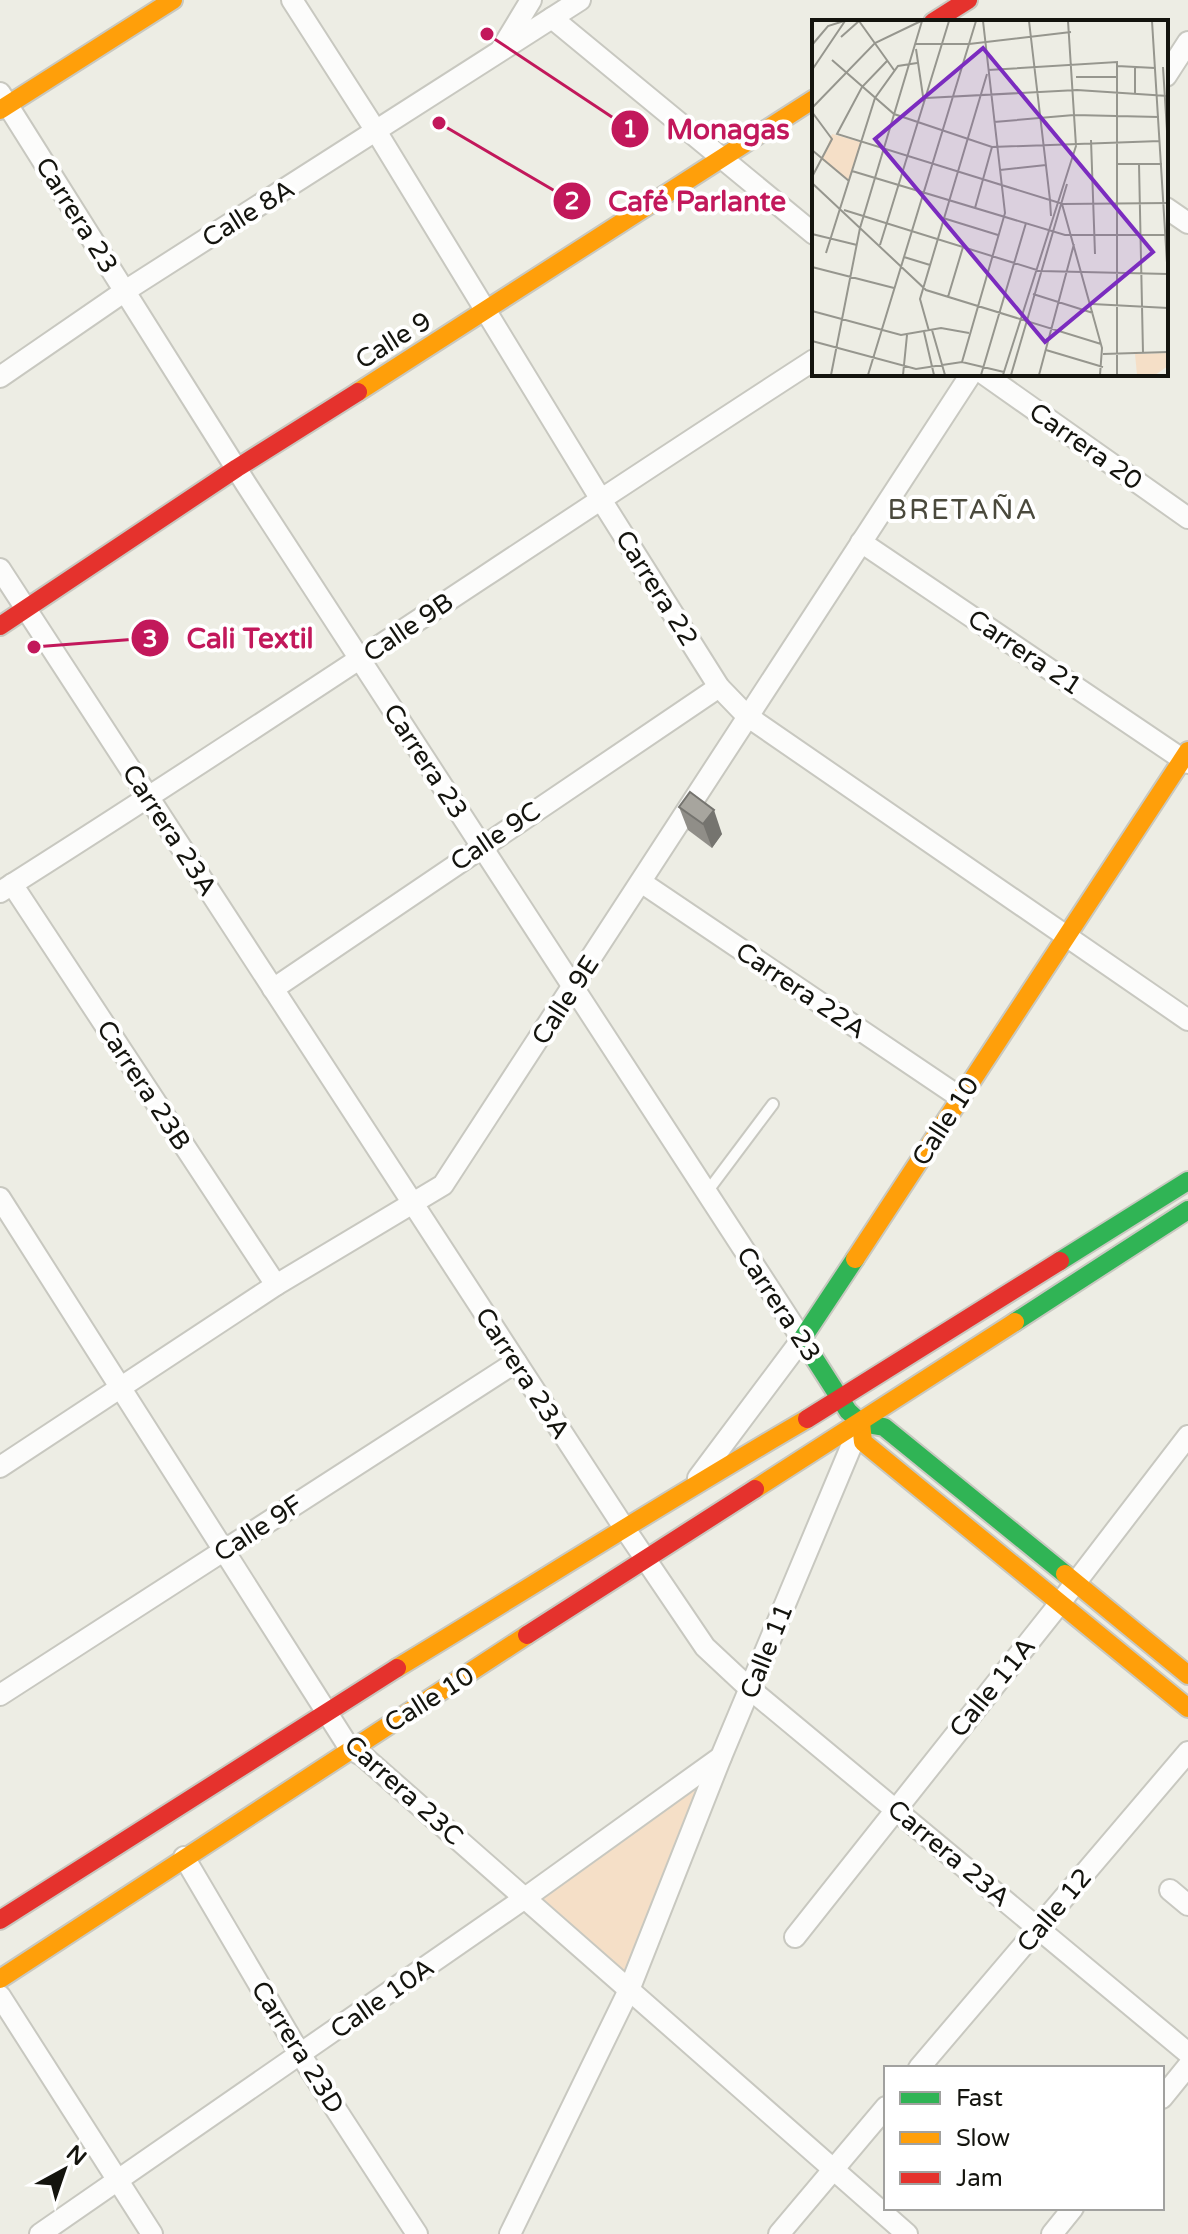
<svg xmlns="http://www.w3.org/2000/svg" width="1188" height="2234" font-family="'Varela Round',sans-serif">
<rect width="100%" height="100%" fill="#edede4"/>
<!-- green -->
<polygon fill="#f5dfc7" points="721,1757 629,1990 525,1898"/>
<g fill="none" stroke-linecap="round" stroke-linejoin="round">
<!-- lane casing -->
<g stroke="#c8c8c0" stroke-width="14">
<polyline id="lane" points="707,1192 773,1104"/>
</g>
<!-- street casing -->
<g stroke="#c8c8c0" stroke-width="24">
<g id="street">
<polyline points="292,0 376,131 600,498 719,687 747,716 1188,1020"/>
<polyline points="552,18 814,234"/>
<polyline points="502,48 531,0"/>
<polyline points="1166,76 1188,42"/>
<polyline points="0,93 246,484 802,1339 698,1478"/>
<polyline points="1166,208 1188,223"/>
<polyline points="984,374 1188,518"/>
<polyline points="0,377 125,291 580,0"/>
<polyline points="861,542 1188,763"/>
<polyline points="0,569 619,1520 705,1647 750,1689 1188,2053"/>
<polyline points="641,882 961,1098"/>
<polyline points="12,884 276,1285"/>
<path d="M0 892C274 719 542 536 814 360"/>
<polyline points="273,989 719,687"/>
<polyline points="0,1198 350,1749 363,1756 907,2234"/>
<polyline points="0,1467 276,1285 443,1185 971,374"/>
<polyline points="0,1695 516,1362"/>
<polyline points="184,1857 300,2054 417,2234"/>
<polyline points="1170,1890 1188,1905"/>
<polyline points="795,1937 1060,1603 1188,1436"/>
<polyline points="0,1996 152,2234"/>
<polyline points="919,2068 1188,1752"/>
<polyline points="1162,2098 1188,2066"/>
<polyline points="40,2234 525,1898 721,1757"/>
<polyline points="510,2234 629,1990 721,1757 861,1423"/>
<polyline points="779,2234 886,2107"/>
<polyline points="1052,2234 1073,2208"/>
</g>
</g>
<!-- fast casing -->
<g stroke="#c8c8c0" stroke-width="22">
<g id="fast">
<polyline points="855,1259 802,1339 848,1411 861,1423 884,1427 1065,1574"/>
<polyline points="1060,1261 1188,1181"/>
<polyline points="1015,1322 1188,1210"/>
</g>
</g>
<!-- slow casing -->
<g stroke="#c8c8c0" stroke-width="22">
<g id="slow">
<polyline points="0,110 173,0"/>
<polyline points="358,392 814,99"/>
<polyline points="855,1259 1188,751"/>
<polyline points="861,1423 863,1442 1188,1708"/>
<polyline points="755,1489 1015,1322"/>
<polyline points="1065,1574 1188,1675"/>
<path d="M397 1668C534 1585 669 1499 807 1419"/>
<polyline points="0,1979 527,1635"/>
</g>
</g>
<!-- jam casing -->
<g stroke="#c8c8c0" stroke-width="22">
<g id="jam">
<polyline points="933,22 968,0"/>
<polyline points="0,626 237,468 358,392"/>
<polyline points="807,1419 1060,1261"/>
<polyline points="527,1635 755,1489"/>
<polyline points="0,1920 397,1668"/>
</g>
</g>
<!-- lane -->
<use href="#lane" stroke="#fcfcfb" stroke-width="10"/>
<!-- street -->
<use href="#street" stroke="#fcfcfb" stroke-width="20"/>
<!-- fast -->
<use href="#fast" stroke="#30b455" stroke-width="18"/>
<!-- slow -->
<use href="#slow" stroke="#ff9f0a" stroke-width="18"/>
<!-- jam -->
<use href="#jam" stroke="#e5322d" stroke-width="18"/>
</g>
<!-- wall -->
<polygon fill="#908e88" points="679,807 722,834 712,848 688,830"/>
<!-- shaded-wall -->
<polygon fill="#75746f" points="714,810 722,834 712,848 703,824"/>
<!-- building -->
<polygon fill="#a7a59e" stroke="#75746f" stroke-width="2" points="690,792 714,810 703,824 679,807"/>
<g text-anchor="middle" stroke-width="8" stroke-linejoin="round" paint-order="stroke">
<!-- street labels -->
<g font-size="26" fill="#14140e" stroke="#fff">
<text transform="translate(248 213) rotate(-32)" y="9">Calle 8A</text>
<text transform="translate(77 215) rotate(58)" y="9">Carrera 23</text>
<text transform="translate(393 340) rotate(-32)" y="9">Calle 9</text>
<text transform="translate(1086 446) rotate(35)" y="9">Carrera 20</text>
<text transform="translate(657 588) rotate(58)" y="9">Carrera 22</text>
<text transform="translate(408 627) rotate(-34)" y="9">Calle 9B</text>
<text transform="translate(1025 652) rotate(34)" y="9">Carrera 21</text>
<text transform="translate(426 761) rotate(57)" y="9">Carrera 23</text>
<text transform="translate(170 830) rotate(57)" y="9">Carrera 23A</text>
<text transform="translate(495 836) rotate(-34)" y="9">Calle 9C</text>
<text transform="translate(801 990) rotate(34)" y="9">Carrera 22A</text>
<text transform="translate(565 1000) rotate(-57)" y="9">Calle 9E</text>
<text transform="translate(144 1085) rotate(57)" y="9">Carrera 23B</text>
<text transform="translate(945 1121) rotate(-57)" y="9">Calle 10</text>
<text transform="translate(779 1304) rotate(57)" y="9">Carrera 23</text>
<text transform="translate(523 1373) rotate(57)" y="9">Carrera 23A</text>
<text transform="translate(258 1528) rotate(-33)" y="9">Calle 9F</text>
<text transform="translate(766 1651) rotate(-68)" y="9">Calle 11</text>
<text transform="translate(992 1687) rotate(-51)" y="9">Calle 11A</text>
<text transform="translate(429 1699) rotate(-32)" y="9">Calle 10</text>
<text transform="translate(404 1790) rotate(42)" y="9">Carrera 23C</text>
<text transform="translate(949 1853) rotate(40)" y="9">Carrera 23A</text>
<text transform="translate(1054 1910) rotate(-50)" y="9">Calle 12</text>
<text transform="translate(382 1998) rotate(-35)" y="9">Calle 10A</text>
<text transform="translate(298 2047) rotate(58)" y="9">Carrera 23D</text>
</g>
<!-- neighbourhood labels -->
<g font-size="28" letter-spacing="2" fill="#4a493c" stroke="#fff">
<text x="963" y="519">BRETAÑA</text>
</g>
</g>
<!-- overview -->
<g transform="translate(812 20)">
<rect width="356" height="356" fill="#edede4"/>
<path d="M20 114 49 122 37 161 10 140ZM356 333V346L343 355H325L323 334Z" fill="#f5dfc7"/>
<path fill="none" stroke="#96968e" stroke-width="2" d="M47 1 82 50M217 1 238 180 251 184 356 183M340 1 356 259M29 17 47 1M103 24H157L259 12M0 25 16 6 32 1M104 29 112 83M20 40 82 94 180 127 348 121M75 41 50 67 25 114 238 180 239 196M305 46 343 48M323 47V74M351 47 356 127M0 50 33 1M176 50 305 42V355M264 57H304M114 78 265 70 356 76M0 88 63 23 109 1M0 92 20 119 0 157M182 102 262 95 347 97M279 120 283 234M0 130 37 161M304 144H350M327 144 331 333M188 150 234 145M40 151 253 215H354M0 163 114 270 289 324M250 184 290 328 288 355M163 188 180 127M32 190 228 251 356 254M131 198 186 215M0 214 45 225M68 225 137 1M14 233 63 78 86 46 105 43M92 237 118 245M0 247 82 268M221 274 281 293M136 277 151 227M280 284 356 288M0 291 89 315 129 308 157 313M120 310 133 355M117 311 108 279 175 54M112 312 122 355M0 321 104 349 150 342 192 352M234 330 291 347M291 334 356 332M150 342 193 193 171 1M19 355 48 208 110 1M56 355 164 1M91 355 95 315M169 355 214 203M191 355 264 126 256 1M199 355 255 164M227 355 262 224"/>
<path fill="#7b2cbf" fill-opacity="0.15" stroke="#7b2cbf" stroke-width="4" d="M171 28 341 232 233 322 63 119Z"/>
<rect width="356" height="356" fill="none" stroke="#14140e" stroke-width="4"/>
</g>
<!-- callouts -->
<path fill="none" stroke="#c2185b" stroke-width="3" d="M487 34L630 129M439 123L572 201M34 647L150 638"/>
<g fill="#c2185b" stroke="#fff" stroke-width="3">
<circle cx="487" cy="34" r="8"/>
<circle cx="439" cy="123" r="8"/>
<circle cx="34" cy="647" r="8"/>
<circle cx="630" cy="129" r="20"/>
<circle cx="572" cy="201" r="20"/>
<circle cx="150" cy="638" r="20"/>
</g>
<g font-size="24" text-anchor="middle" font-weight="bold" fill="#fff">
<text x="630" y="137">1</text>
<text x="572" y="209">2</text>
<text x="150" y="647">3</text>
</g>
<g font-size="28" text-anchor="middle" font-weight="bold" fill="#c2185b" stroke="#fff" stroke-width="8" stroke-linejoin="round" paint-order="stroke">
<text x="728" y="139">Monagas</text>
<text x="697" y="211">Café Parlante</text>
<text x="250" y="648">Cali Textil</text>
</g>
<!-- legend -->
<rect x="884" y="2066" width="280" height="144" fill="#ffffff" stroke="#a1a19f" stroke-width="2"/>
<rect x="900" y="2092" width="40" height="12" fill="#30b455" stroke="#a1a19f" stroke-width="2"/>
<text x="956" y="2106" font-size="24" fill="#14140e">Fast</text>
<rect x="900" y="2132" width="40" height="12" fill="#ff9f0a" stroke="#a1a19f" stroke-width="2"/>
<text x="956" y="2146" font-size="24" fill="#14140e">Slow</text>
<rect x="900" y="2172" width="40" height="12" fill="#e5322d" stroke="#a1a19f" stroke-width="2"/>
<text x="956" y="2186" font-size="24" fill="#14140e">Jam</text>
<!-- north arrow -->
<g transform="translate(64 2170) rotate(40)" stroke="#ffffff" stroke-width="6" paint-order="stroke">
<path d="M0-6L14 30L0 20L-14 30Z" fill="#14140e"/>
<text y="-12" font-size="22" font-weight="bold" text-anchor="middle" fill="#14140e">N</text>
</g>
</svg>
